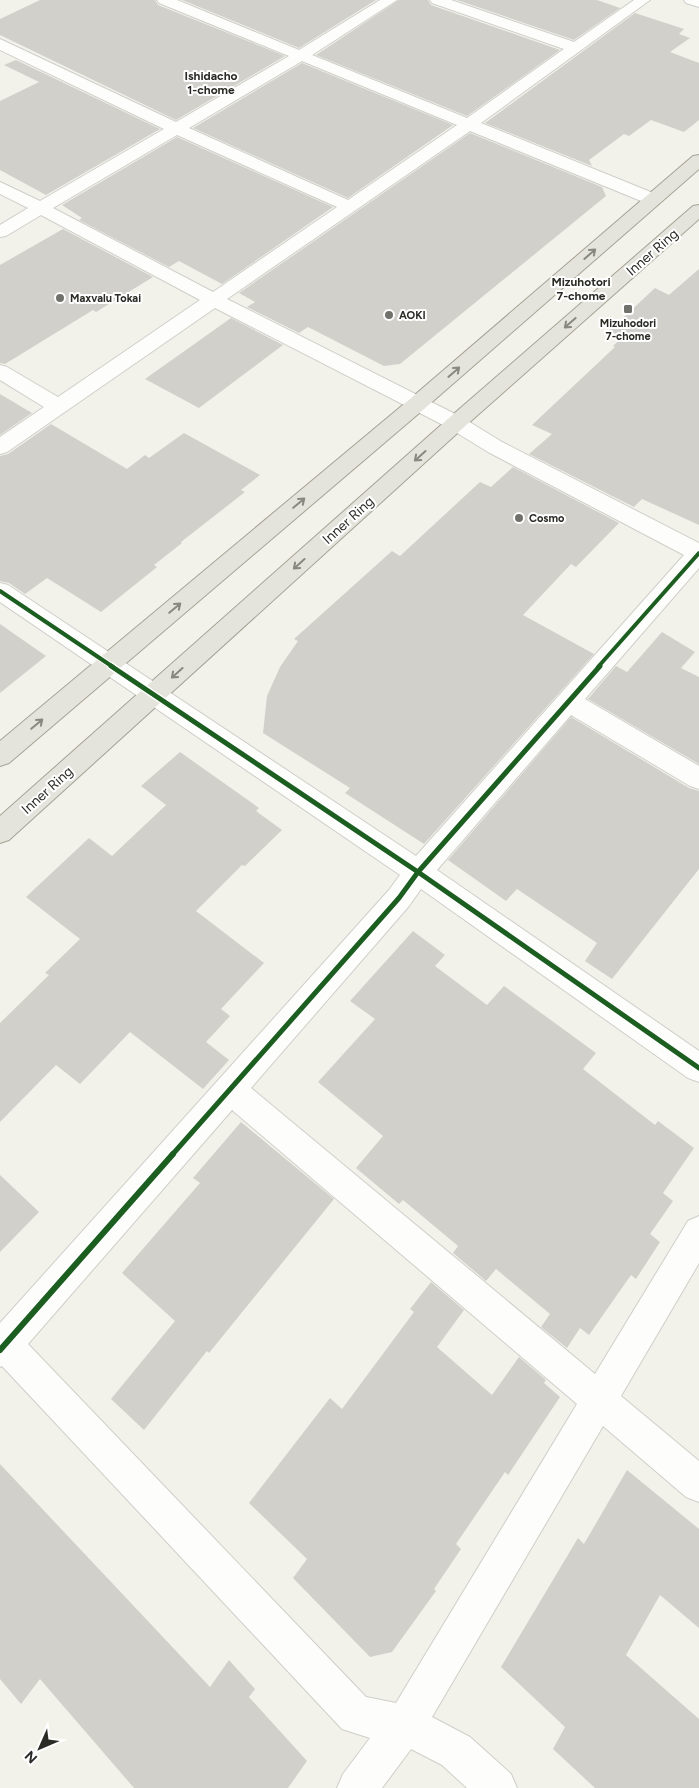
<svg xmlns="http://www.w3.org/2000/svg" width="699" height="1788" font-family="Figtree,sans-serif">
<rect width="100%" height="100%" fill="#f2f2eb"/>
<!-- building -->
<g fill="#d1d0cb">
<polygon points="40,0 155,0 158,5 285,56 176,120 0,35 0,19"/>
<polygon points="182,0 376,0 299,48"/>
<polygon points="399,0 428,0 431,5 560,50 467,116 316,55"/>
<polygon points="457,0 597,0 620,8 574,40"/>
<polygon points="635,13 684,29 679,34 690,38 670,52 699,63 699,120 684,132 651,120 629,136 624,134 589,160 592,166 485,123"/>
<polygon points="16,60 160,129 46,195 0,170 0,101 39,82 4,65"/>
<polygon points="302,63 453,125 348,198 193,128"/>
<polygon points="470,133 602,187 606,196 400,364 384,366 308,327 299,333 247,307 255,302 239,293"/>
<polygon points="177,137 333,207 222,284 179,261 169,267 79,220 82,218 62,205"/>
<polygon points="63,229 153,277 96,312 93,310 5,364 0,363 0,265"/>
<polygon points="699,269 699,525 642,499 634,507 529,454 552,434 532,425 615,347 613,346 623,337 609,331 655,288 669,295"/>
<polygon points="231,318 283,345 199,408 145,379"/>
<polygon points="0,394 32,413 0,435"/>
<polygon points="51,424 127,469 145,455 149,458 184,433 260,475 241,490 245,492 181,542 182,543 154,565 157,567 101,612 47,578 25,594 9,583 0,581 0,456 8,454"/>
<polygon points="513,467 619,523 576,567 571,564 523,615 594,654 424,844 345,793 350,788 263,733 267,696 280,667 298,641 294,639 392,551 400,556 480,482 491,487"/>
<polygon points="0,624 46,656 0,693"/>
<polygon points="662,632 695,652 681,668 699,677 699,764 588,699 616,666 627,672"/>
<polygon points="571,717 689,788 699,791 699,869 612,979 585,961 597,943 517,889 506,901 448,860"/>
<polygon points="180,752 259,808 256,811 282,830 245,866 242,865 196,911 264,963 221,1009 230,1016 206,1042 229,1060 203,1089 130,1032 80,1084 56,1065 0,1122 0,1023 49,975 45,973 80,939 26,897 89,838 112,856 166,805 141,786"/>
<polygon points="413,931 445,955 435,966 487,1005 504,986 596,1053 583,1069 655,1125 658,1121 694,1148 663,1193 673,1201 650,1234 660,1242 636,1279 631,1275 589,1335 580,1328 567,1348 541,1327 550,1314 496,1269 486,1281 453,1253 458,1246 403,1200 399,1204 356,1168 383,1136 318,1082 375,1019 350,1001"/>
<polygon points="241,1122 334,1199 209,1353 207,1351 144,1430 111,1399 175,1321 122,1273 200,1183 193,1178"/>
<polygon points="0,1175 39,1212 0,1252"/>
<polygon points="431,1282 464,1310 437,1347 492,1395 519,1357 546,1380 544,1383 560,1397 508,1475 505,1472 456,1544 461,1549 434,1589 436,1591 392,1652 370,1657 293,1578 307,1559 249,1503 330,1398 342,1409 414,1312 410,1309"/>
<polygon points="0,1464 210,1687 229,1660 255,1689 249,1697 307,1761 288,1788 134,1788 40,1679 21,1704 0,1679"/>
<polygon points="627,1470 699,1529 699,1628 660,1595 626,1655 699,1719 699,1788 595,1788 553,1749 565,1727 501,1667 578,1538 584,1544"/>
</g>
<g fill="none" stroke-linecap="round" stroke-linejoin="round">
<!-- minor casing -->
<g stroke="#cfcfc9" stroke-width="2">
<g id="minor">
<path d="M157 0H177L299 50 380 0H397L312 55 467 118 564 49 432 3 430 0H451L574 42 634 0H650L481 123 658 195 661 199 658 203 652 204 646 203 470 131 227 299 463 418 502 442 699 543V568L585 699 699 766V789L690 786 571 715 437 870 699 1051V1082L688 1078 421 889 409 906 251 1088 595 1374 688 1221 699 1216V1263L621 1396 699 1461V1502L686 1497 603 1426 432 1717 470 1737 511 1774 517 1788H467L442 1765 411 1749 382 1788H337L343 1774 370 1738 342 1729 2 1366 0 1367V1323L389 890 400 875 0 602V583L8 585 416 856 684 555 488 452 449 428 215 308 7 452 0 454V437L44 407 0 380V365L7 367 58 397 200 300 41 215 6 236 0 237V225L28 208 0 194V182L40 201 164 129 0 50V39L176 122 289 56 159 3ZM302 61 457 125 348 200 189 128ZM177 135 337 207 213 292 53 208ZM232 1110 577 1404 396 1703 366 1697 28 1344Z"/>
<polygon points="684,0 699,0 699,7 686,3"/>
</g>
</g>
<!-- major casing -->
<g stroke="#a4a394" stroke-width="2">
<g id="major">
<polygon points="699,155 699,169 424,409 9,763 0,766 0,741 410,399 693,156"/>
<polygon points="699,205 699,219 463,428 9,840 0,843 0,816 449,418 693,206"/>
</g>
</g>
<!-- minor -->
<use href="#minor" fill="#fdfdfc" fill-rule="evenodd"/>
<!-- major -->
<use href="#major" fill="#e4e4dc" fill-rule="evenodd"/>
<!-- cycleway-far2 casing -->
<g stroke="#fff" stroke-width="6">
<g id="cycleway-far2">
<polyline points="0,591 113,667"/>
<polyline points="598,667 699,553"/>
</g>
</g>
<!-- cycleway-far1 casing -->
<g stroke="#fff" stroke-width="8">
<g id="cycleway-far1">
<polyline points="111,666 418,872 699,1068"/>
<polyline points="172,1155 399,898 418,872 600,666"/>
</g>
</g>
<!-- cycleway casing -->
<g stroke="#fff" stroke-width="9">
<polyline id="cycleway" points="0,1350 173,1154"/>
</g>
<!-- cycleway-far2 -->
<use href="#cycleway-far2" stroke="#1b5e20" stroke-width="4"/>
<!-- cycleway-far1 -->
<use href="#cycleway-far1" stroke="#1b5e20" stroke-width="5"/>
<!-- cycleway -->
<use href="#cycleway" stroke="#1b5e20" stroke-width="6"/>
</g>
<!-- one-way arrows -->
<defs><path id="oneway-shaft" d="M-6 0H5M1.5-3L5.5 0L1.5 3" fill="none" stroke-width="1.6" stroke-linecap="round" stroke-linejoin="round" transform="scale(1.25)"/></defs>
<g stroke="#888881">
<use href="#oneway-shaft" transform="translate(590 254) rotate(-41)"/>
<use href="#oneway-shaft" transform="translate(570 323) rotate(139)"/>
<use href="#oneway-shaft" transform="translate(454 372) rotate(-41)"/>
<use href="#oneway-shaft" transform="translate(420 456) rotate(138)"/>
<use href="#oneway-shaft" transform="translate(299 503) rotate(-40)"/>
<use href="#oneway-shaft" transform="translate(299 564) rotate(138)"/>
<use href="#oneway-shaft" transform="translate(175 608) rotate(-40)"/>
<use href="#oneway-shaft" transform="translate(177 673) rotate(138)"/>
<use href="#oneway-shaft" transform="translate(37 724) rotate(-40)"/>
</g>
<!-- markers -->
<g fill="#71716b" stroke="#fff" stroke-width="2">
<circle cx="60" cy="298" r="5"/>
<rect x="623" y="304" width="10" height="10" rx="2.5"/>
<circle cx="389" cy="315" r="5"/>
<circle cx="519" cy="518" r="5"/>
</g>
<g text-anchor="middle" stroke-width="4" stroke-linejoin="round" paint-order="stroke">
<!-- far-poi labels -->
<g font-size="11" font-weight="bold" fill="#2b2b26" stroke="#fff" text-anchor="start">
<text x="70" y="302">Maxvalu Tokai</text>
<text x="399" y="319">AOKI</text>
<text x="628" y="327" text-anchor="middle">Mizuhodori<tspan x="628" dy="13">7-chome</tspan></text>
<text x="529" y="522">Cosmo</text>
</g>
<!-- far-neighbourhood labels -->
<g font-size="12" font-weight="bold" fill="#2b2b26" stroke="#fff">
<text x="211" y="80">Ishidacho<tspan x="211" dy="14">1-chome</tspan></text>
<text x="581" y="286">Mizuhotori<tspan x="581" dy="14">7-chome</tspan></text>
</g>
<!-- street labels -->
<g font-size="14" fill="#2b2b26" stroke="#fff">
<text transform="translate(652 252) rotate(-41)" y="5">Inner Ring</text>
<text transform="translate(348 520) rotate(-42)" y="5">Inner Ring</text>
<text transform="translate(47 790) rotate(-42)" y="5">Inner Ring</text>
</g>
</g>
<!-- north arrow -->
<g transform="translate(40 1748) rotate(225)" stroke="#ffffff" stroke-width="4" paint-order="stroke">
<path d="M0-4L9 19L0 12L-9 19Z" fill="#2b2b26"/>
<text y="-8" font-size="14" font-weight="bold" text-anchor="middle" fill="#2b2b26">N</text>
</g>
</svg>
